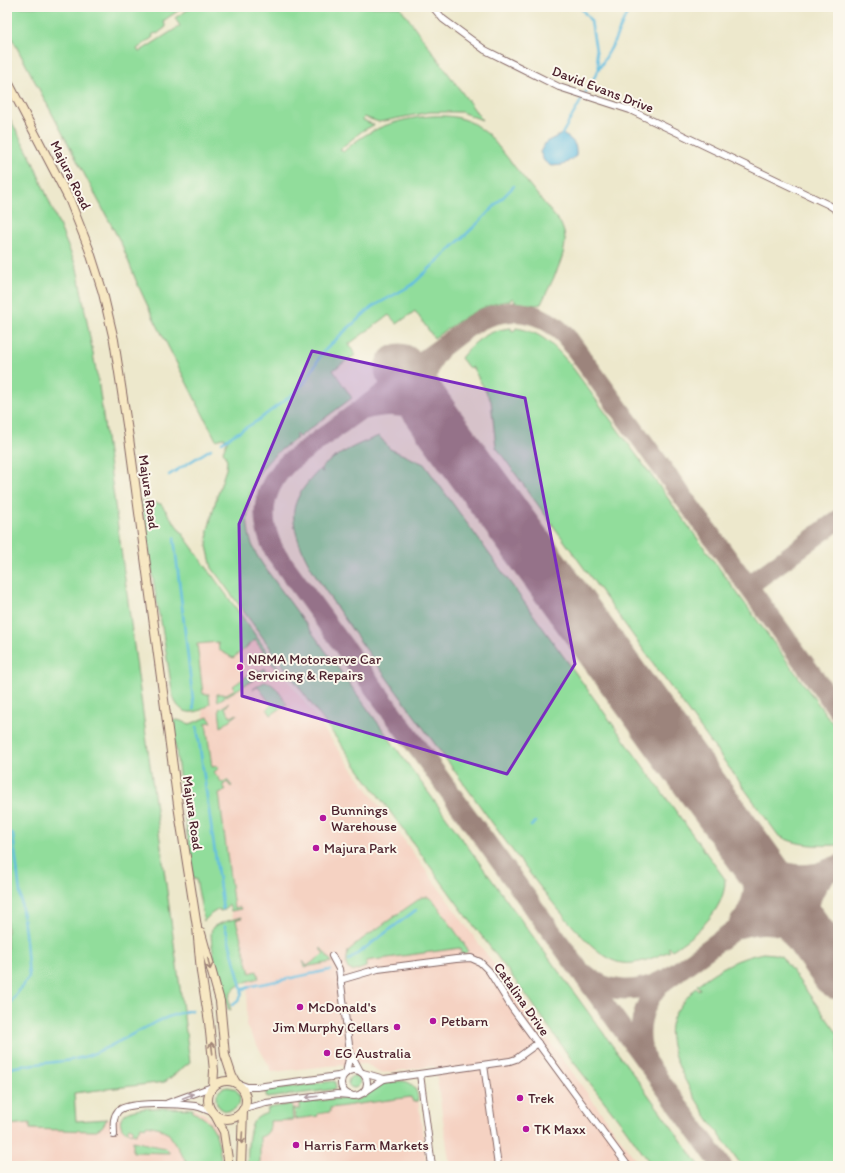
<svg xmlns="http://www.w3.org/2000/svg" width="845" height="1173" font-family="Itim,sans-serif">
<rect width="100%" height="100%" fill="#fbf7ec"/>
<filter id="ink" filterUnits="userSpaceOnUse"><feTurbulence type="fractalNoise" baseFrequency=".025" numOctaves="2"/><feDisplacementMap in="SourceGraphic" scale="8" xChannelSelector="R" yChannelSelector="G"/><feConvolveMatrix kernelMatrix="1 2 1 2 8 2 1 2 1" color-interpolation-filters="sRGB"/></filter>
<filter id="wash" filterUnits="userSpaceOnUse"><feTurbulence type="fractalNoise" baseFrequency=".012" numOctaves="4" result="noise"/><feDisplacementMap in="SourceGraphic" scale="16" xChannelSelector="R" yChannelSelector="G"/><feGaussianBlur stdDeviation="0.9" result="paint"/><feColorMatrix in="noise" values="0 0 0 0 0 0 0 0 0 0 0 0 0 0 0 0 0 1.4 0 .05"/><feComposite in="paint" operator="in"/></filter>
<g filter="url(#wash)">
<rect width="100%" height="100%" fill="#ede8cc"/>
<!-- built -->
<g fill="#f5d2c2">
<polygon points="246,622 640,1166 450,1166 435,1066 382,1073 366,1064 328,1066 271,1072 271,1069 246,1026 248,981 231,911 203,709 195,644 218,641"/>
<polygon points="399,1081 408,1082 417,1090 427,1166 247,1166 248,1148 251,1126 259,1117 267,1113 268,1108 340,1098 353,1100 359,1099 367,1095 372,1088 382,1083"/>
<polygon points="175,1107 197,1110 205,1114 212,1121 218,1130 220,1138 222,1152 220,1153 222,1166 7,1166 7,1125 107,1119 121,1118 126,1113 134,1110"/>
</g>
<!-- green -->
<g fill="#91dd9b" stroke="#6e7e63">
<path d="M7 7H184L163 21 166 27 157 34 156 33 152 35 153 37 137 49 139 52 180 26 175 18 192 7H400L482 120 461 112H430L379 122 364 117 363 120 374 125 362 131 340 149 343 152C352 144 362 136 373 131 395 119 439 111 463 119 473 122 481 129 489 135L561 224C563 229 565 234 565 239 566 257 549 287 541 304L536 305 515 302 513 298 511 299 510 301C479 304 460 321 434 338L415 311 397 324 389 315 349 344 355 355 333 370 352 398 299 437 296 434 295 435 297 438C286 446 275 453 266 464 247 485 242 523 254 549 256 555 260 560 263 565L700 1166H652L622 1124 571 1059 530 1000 462 910 212 568 207 546 208 530 217 496 226 469 227 460 223 451 228 439 223 438 216 440 151 313 137 283 122 245 7 29Z"/>
<polygon points="7,113 32,160 77,268 99,386 190,1062 165,1082 74,1093 76,1121 107,1119 102,1127 94,1131 30,1129 30,1123 7,1125"/>
<path d="M511 328 512 331 515 330 516 328C542 332 553 345 570 364L838 731V845C818 846 795 846 778 835L496 447 491 401 474 370 472 367 469 368 468 367 461 358C474 341 489 330 511 328Z"/>
<path d="M379 436 390 449 424 464 725 879C726 909 696 935 672 950L669 947 668 948 670 951C652 958 631 969 612 960 593 950 577 931 563 915 544 893 527 870 509 846 479 805 449 763 419 722 389 681 359 641 331 599 316 576 297 549 294 521 291 500 306 484 320 469L322 472H323L321 468C338 453 358 444 379 436Z"/>
<path d="M141 500 161 504 279 668 277 670 255 640 248 645V646L233 658 219 650 218 642 197 644 203 694H209L210 704C196 716 179 716 173 696L161 621 158 611Z"/>
<polygon points="265,668 265,673 218,701 217,700 217,694 223,694 223,696 235,689 233,686 257,669 259,672"/>
<path d="M264 682C275 682 281 696 287 704L271 715 267 709 272 705 258 687 253 689Z"/>
<polygon points="229,703 225,708 231,717 237,714 237,715 221,727 219,709"/>
<polygon points="208,717 212,722 206,723 212,767 218,766 219,768 214,772 222,783 227,780 232,786 231,787 227,782 223,785 226,790 219,793 234,908 240,907 241,909 231,911 229,905 227,907 225,910 220,911 219,909 211,914 204,921 196,879 193,879 172,721 178,720 190,724"/>
<polygon points="422,897 428,897 434,901 467,948 468,951 466,953 461,954 460,948 366,961 366,967 355,971 348,969 346,964 348,951 361,940"/>
<path d="M242 917V918L236 920 250 973 257 971 259 978C247 981 230 986 229 1000 229 1003 230 1007 231 1010L228 1009C225 995 205 936 213 927 216 924 237 918 242 917Z"/>
<polygon points="321,948 332,962 305,967 303,961 307,966 324,954 320,949"/>
<path d="M763 953 774 954 781 956 838 1034V1166H742C720 1135 660 1060 672 1021 676 1008 688 997 696 987L698 990 700 989 697 985C717 969 738 958 763 953Z"/>
<circle cx="354" cy="1082" r="6"/>
<polygon points="334,1081 335,1081 336,1089 267,1098 265,1090"/>
<path d="M399 1081C412 1080 418 1089 418 1101L413 1102 411 1097 330 1108V1112L317 1114 318 1116 295 1119 294 1109H300V1103L341 1098 352 1100 359 1099 367 1095 372 1088 382 1083Z"/>
<circle cx="228" cy="1099" r="12"/>
<path d="M292 1104 293 1120 270 1121C271 1129 268 1135 260 1137V1166H247C248 1155 247 1131 254 1121 257 1117 262 1115 267 1113L268 1108Z"/>
<path d="M169 1108 193 1109 192 1112C219 1122 218 1142 222 1166H189L169 1134 161 1130V1128L147 1125 146 1127 141 1126 136 1134 131 1133 134 1130 130 1127 127 1129 131 1133C126 1132 122 1130 121 1125 115 1106 158 1108 169 1108Z"/>
<polygon points="133,1141 165,1148 170,1153 133,1152"/>
</g>
<!-- water -->
<path fill="#63bee1" stroke="#566e86" d="M562 134C573 140 577 143 576 156L563 165 551 166 544 161 540 152 546 142Z"/>
<g fill="none" stroke-linecap="round" stroke-linejoin="round">
<!-- stream -->
<g stroke="#63bee1" stroke-width="2.5">
<polyline points="580,7 591,21 599,68"/>
<polyline points="562,134 611,48 630,7"/>
<polyline points="222,442 257,421 293,394 306,381 322,353 345,331 372,307 412,285 477,224 514,186"/>
<polyline points="169,475 211,449"/>
<polyline points="174,538 194,709"/>
<polyline points="197,727 223,909"/>
<polyline points="531,826 536,822"/>
<polyline points="7,829 13,835 26,942 29,977 7,1007"/>
<polyline points="225,926 242,990"/>
<polyline points="349,960 416,910"/>
<path d="M232 1005C239 1002 242 998 242 990L252 986 330 970"/>
<path d="M7 1069C35 1061 65 1065 92 1054 126 1041 155 1017 192 1010"/>
</g>
<!-- taxiway -->
<g stroke="#9c847c" stroke-width="20">
<path d="M404 374C418 364 432 354 446 344 455 337 464 330 473 324 507 304 543 309 569 340L838 710"/>
<path d="M405 377 289 462C262 488 257 518 275 552L722 1166"/>
<path d="M363 410C404 399 424 411 451 441"/>
<path d="M437 422C425 398 420 372 440 350"/>
<polyline points="748,586 838,520"/>
<path d="M709 796C735 832 776 879 739 923"/>
<path d="M745 845C760 867 789 878 815 873"/>
<path d="M740 928C775 917 805 930 827 959"/>
<path d="M818 947C814 938 810 929 809 919 807 900 817 881 832 870"/>
<path d="M585 974C607 994 638 993 663 980"/>
<path d="M645 1057C635 1032 642 1006 659 985L794 886 822 871 838 865"/>
</g>
<!-- runway -->
<polyline stroke="#9c847c" stroke-width="51" points="400,369 437,422 838,974"/>
</g>
</g>
<g filter="url(#ink)">
<g fill="none" stroke-linecap="round" stroke-linejoin="round">
<!-- street casing -->
<g stroke="#836563" stroke-width="8">
<g id="street">
<polyline points="433,7 443,19 485,50 559,87 630,110 829,205 838,211"/>
<polyline points="332,956 339,969 350,1052 360,1071"/>
<polyline points="340,980 378,969 456,959 471,958 480,962 489,971 512,1008 628,1166"/>
<polyline points="484,1065 498,1166"/>
<circle cx="354" cy="1083" r="13"/>
<polyline points="346,1073 350,1054"/>
<polyline points="363,1073 384,1079"/>
<polyline points="420,1074 432,1166"/>
<polyline points="239,1084 247,1087 257,1087 338,1076 345,1074"/>
<polyline points="363,1093 384,1079 510,1061 516,1059 538,1043"/>
<polyline points="168,1103 212,1087"/>
<polyline points="244,1109 266,1103 337,1094 350,1095"/>
<path d="M114 1135C114 1126 112 1118 118 1111 128 1101 180 1104 195 1106 201 1107 206 1110 212 1112"/>
</g>
</g>
<!-- secondary casing -->
<g stroke="#836563" stroke-width="10">
<g id="secondary">
<polyline points="7,80 70,201 89,249 103,293 114,340 129,438 179,812 197,927 201,972 209,1022 214,1071 213,1087"/>
<polyline points="201,933 220,1001 225,1055 232,1076 236,1083"/>
<circle cx="227" cy="1100" r="19"/>
<polyline points="215,1115 224,1132 229,1166"/>
<polyline points="241,1166 243,1110"/>
</g>
</g>
<!-- street -->
<use href="#street" stroke="#fff" stroke-width="6"/>
<!-- secondary -->
<use href="#secondary" stroke="#f7e8c3" stroke-width="8"/>
</g>
<!-- one-way arrows -->
<defs><path id="oneway-shaft" d="M-6 0H5M1.5-3L5.5 0L1.5 3" fill="none" stroke-width="1.6" stroke-linecap="round" stroke-linejoin="round"/></defs>
<g stroke="#a08477">
<use href="#oneway-shaft" transform="translate(209 964) rotate(78)"/>
<use href="#oneway-shaft" transform="translate(212 1048) rotate(-97)"/>
<use href="#oneway-shaft" transform="translate(242 1138) rotate(94)"/>
</g>
<g stroke="#ae9aa0">
<use href="#oneway-shaft" transform="translate(188 1096) rotate(-21)"/>
<use href="#oneway-shaft" transform="translate(312 1097) rotate(173)"/>
</g>
</g>
<!-- marked area -->
<path fill="#7b2cbf" fill-opacity="0.2" stroke="#7b2cbf" stroke-width="3" stroke-linejoin="round" d="M312 351 525 398 575 664 507 774 242 696 239 524Z"/>
<!-- markers -->
<g fill="#b5179e" stroke="#fbf7ec" stroke-width="1.5">
<circle cx="240" cy="667" r="4"/>
<circle cx="323" cy="818" r="4"/>
<circle cx="316" cy="848" r="4"/>
<circle cx="300" cy="1007" r="4"/>
<circle cx="433" cy="1021" r="4"/>
<circle cx="397" cy="1027" r="4"/>
<circle cx="327" cy="1053" r="4"/>
<circle cx="520" cy="1098" r="4"/>
<circle cx="526" cy="1129" r="4"/>
<circle cx="296" cy="1145" r="4"/>
</g>
<g text-anchor="middle" stroke-width="4" stroke-linejoin="round" paint-order="stroke">
<!-- street labels -->
<g font-size="14" fill="#4a1f2b" stroke="#fbf7ec">
<text transform="translate(603 89) rotate(21)" y="5">David Evans Drive</text>
<text transform="translate(71 175) rotate(64)" y="5">Majura Road</text>
<text transform="translate(149 492) rotate(82)" y="5">Majura Road</text>
<text transform="translate(193 813) rotate(82)" y="5">Majura Road</text>
<text transform="translate(522 999) rotate(55)" y="5">Catalina Drive</text>
</g>
<!-- poi labels -->
<g font-size="14" fill="#4a1f2b" stroke="#fbf7ec" text-anchor="start">
<text x="248" y="664">NRMA Motorserve Car<tspan x="248" dy="16">Servicing &amp; Repairs</tspan></text>
<text x="331" y="815">Bunnings<tspan x="331" dy="16">Warehouse</tspan></text>
<text x="324" y="853">Majura Park</text>
<text x="308" y="1012">McDonald's</text>
<text x="441" y="1026">Petbarn</text>
<text x="389" y="1032" text-anchor="end">Jim Murphy Cellars</text>
<text x="335" y="1058">EG Australia</text>
<text x="528" y="1103">Trek</text>
<text x="534" y="1134">TK Maxx</text>
<text x="304" y="1150">Harris Farm Markets</text>
</g>
</g>
<!-- margin -->
<rect width="845" height="1173" fill="none" stroke="#fbf7ec" stroke-width="24"/>
</svg>
